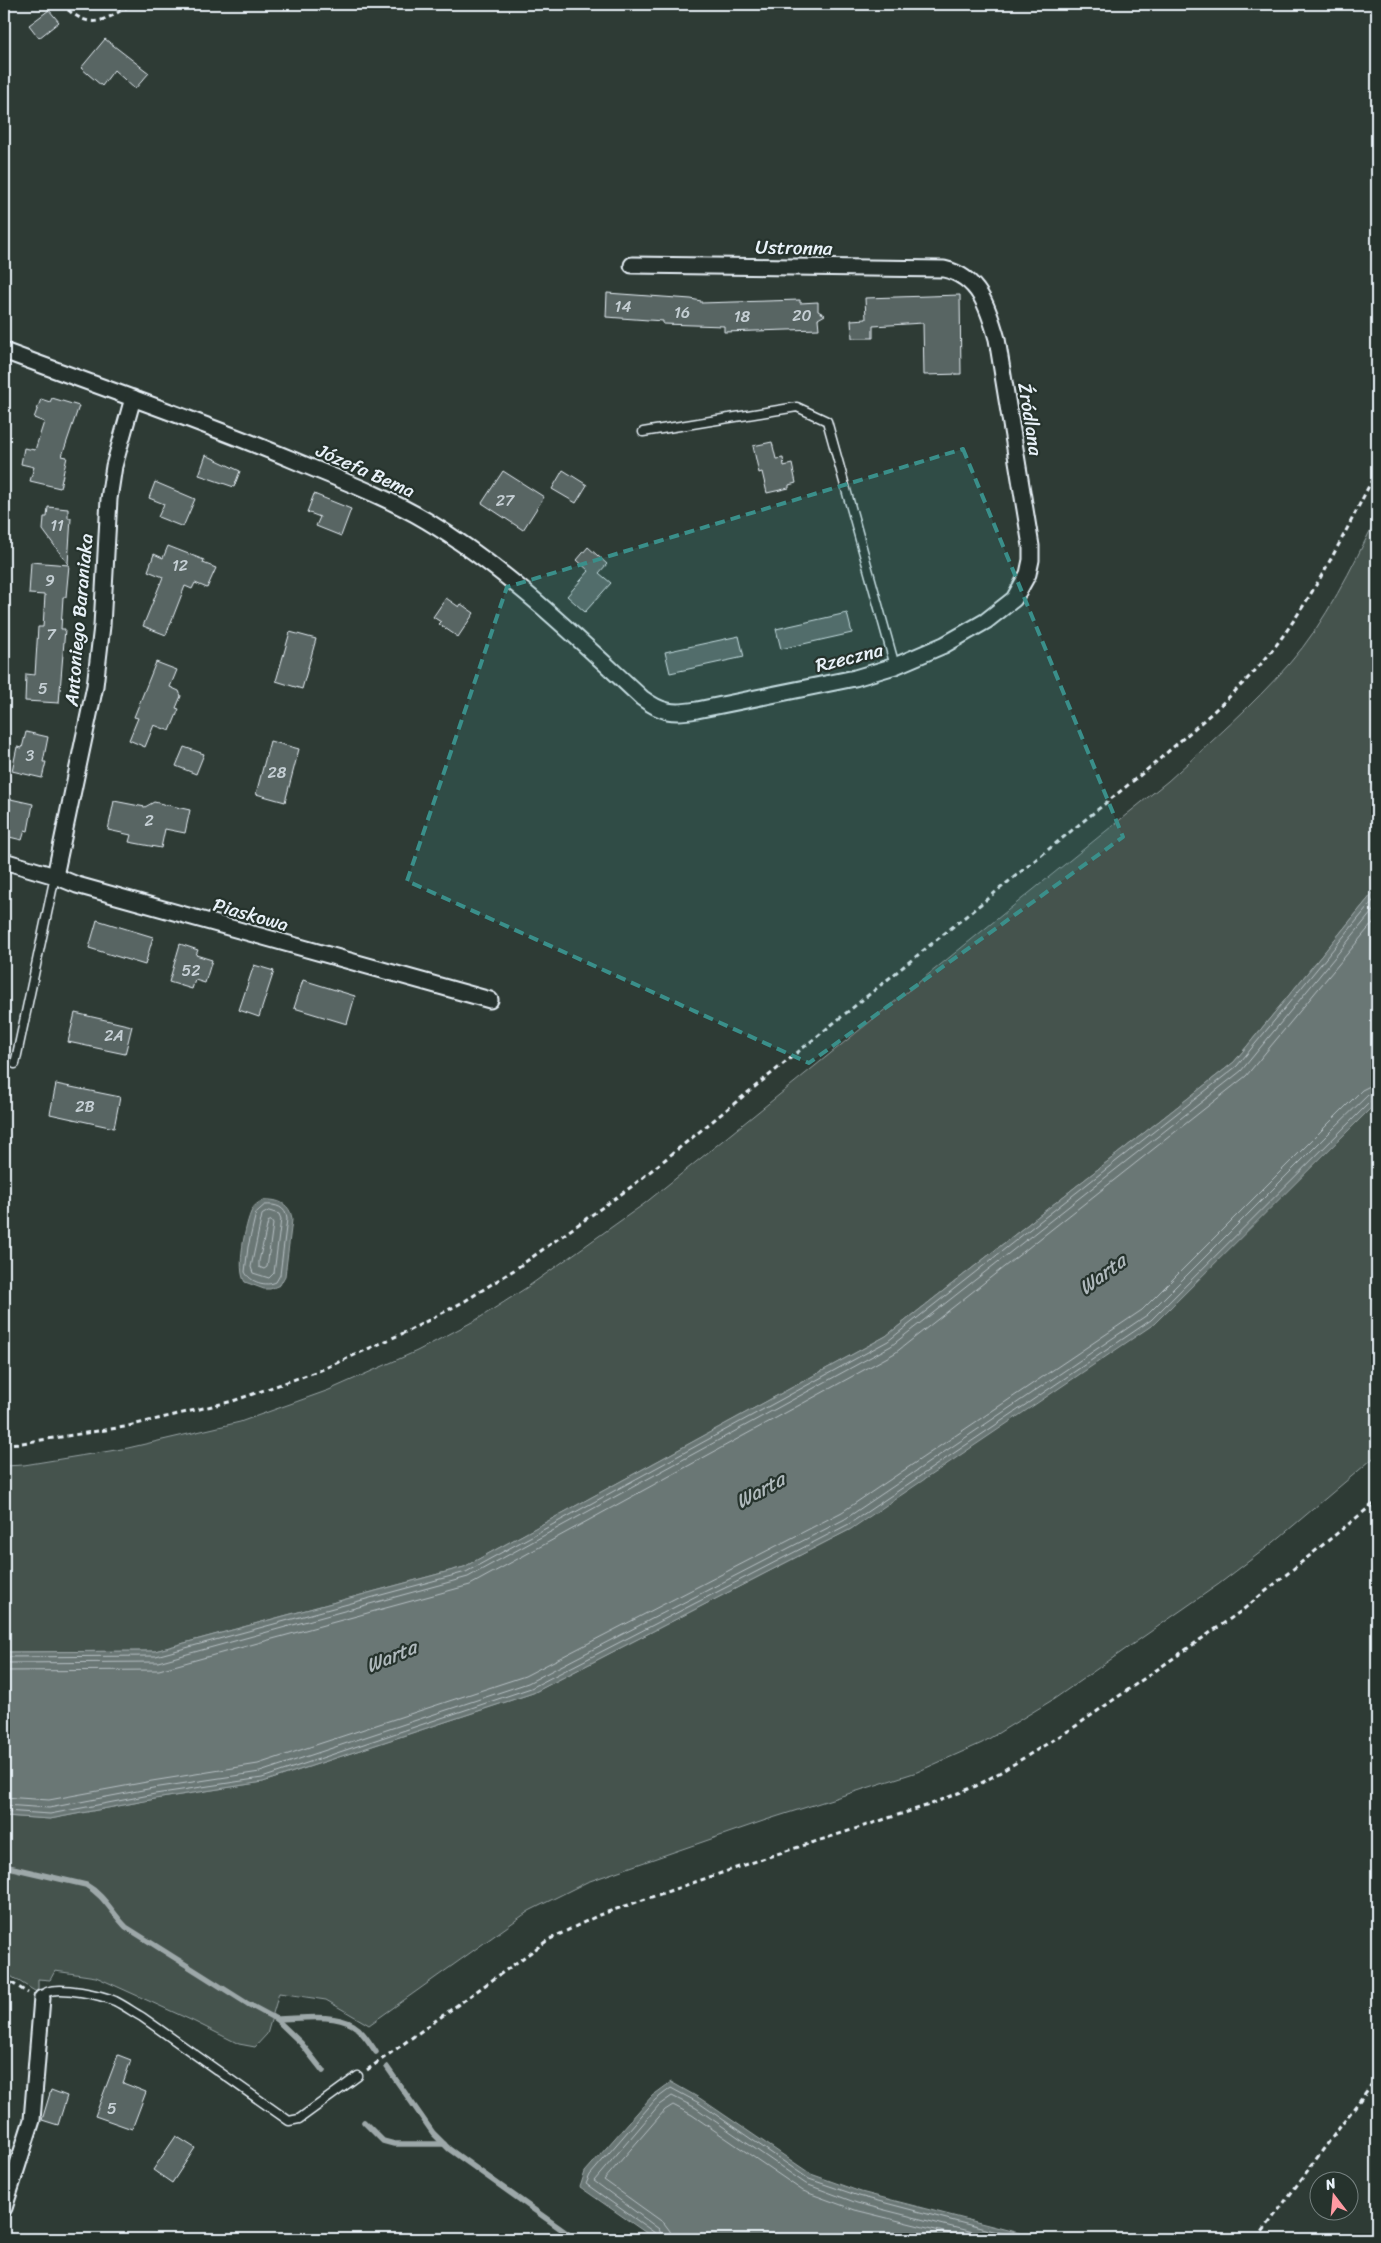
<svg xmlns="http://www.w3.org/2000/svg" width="1381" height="2243" font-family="Sriracha,sans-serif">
<rect width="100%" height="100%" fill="#2e3b35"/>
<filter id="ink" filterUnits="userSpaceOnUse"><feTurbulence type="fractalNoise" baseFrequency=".02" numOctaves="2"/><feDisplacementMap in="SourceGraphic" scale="10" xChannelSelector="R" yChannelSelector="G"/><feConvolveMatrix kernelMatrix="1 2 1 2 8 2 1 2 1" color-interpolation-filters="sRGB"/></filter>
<g filter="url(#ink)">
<!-- green -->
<g fill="#45524e" stroke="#96a2a3">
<path d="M1377 517V888L1234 1062 886 1336 464 1567 155 1651 4 1652V1466L24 1465 128 1448 240 1422 329 1390 417 1351 476 1320 526 1288 644 1204 1168 781C1210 743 1252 706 1289 664 1326 622 1352 567 1377 517Z"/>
<polygon points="1377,1102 1377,1455 1274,1542 1219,1584 1054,1699 982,1743 917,1772 766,1820 587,1882 529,1911 369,2025 326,2000 279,1993 267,2034 255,2047 239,2044 193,2021 96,1977 55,1971 50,1980 38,1979 38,1993 4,1972 4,1816 50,1819 155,1799 263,1782 533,1693 851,1529 1341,1137"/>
</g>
<!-- water -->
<g fill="#6b7775" stroke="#9da8a9">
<polygon points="1377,888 1377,1102 1154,1324 851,1529 533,1693 263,1782 155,1799 50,1819 4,1816 4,1652 155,1651 464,1567 886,1336 1234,1062"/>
<path d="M264 1200C278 1199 291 1204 292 1220L285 1276 280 1285 270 1289H264L245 1282C236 1270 245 1224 252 1210 254 1205 259 1202 264 1200Z"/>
<polygon points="671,2082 701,2099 811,2174 861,2192 1042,2239 655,2239 580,2187 585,2172 652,2096"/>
</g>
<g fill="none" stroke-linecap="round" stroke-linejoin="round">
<!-- shore -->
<g stroke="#b6c0c4" stroke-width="1">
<path d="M265 1205C276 1204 286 1207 287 1219L280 1275 276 1282C266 1287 250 1282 245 1272L248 1247 256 1213Z"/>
<polygon points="269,1211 279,1214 281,1219 274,1273 269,1278 253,1273 251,1267 262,1215"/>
<polygon points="271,1221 273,1224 267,1267 264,1269 259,1267 259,1261 268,1222"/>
<polyline points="4,1657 156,1656 466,1572 888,1341 1237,1066 1377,896"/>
<polyline points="4,1663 158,1662 468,1577 891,1346 1241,1071 1377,906"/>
<polyline points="4,1671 159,1670 470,1585 895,1353 1246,1076 1377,918"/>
<polyline points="4,1797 49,1800 152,1781 258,1764 525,1676 842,1512 1142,1310 1362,1090 1370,1086 1377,1085"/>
<polyline points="4,1805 49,1808 153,1788 260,1772 528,1683 845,1519 1147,1315 1333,1129 1368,1095 1377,1092"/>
<polyline points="4,1811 50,1814 155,1794 262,1778 531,1688 849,1524 1151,1320 1372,1100 1377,1099"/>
<polyline points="657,2239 655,2233 586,2184 590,2175 655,2100 671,2088 699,2103 809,2179 859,2196 1023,2239"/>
<polyline points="663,2239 659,2229 594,2181 659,2105 672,2096 696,2108 806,2184 857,2203 1000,2239"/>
<polyline points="671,2239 670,2231 664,2223 604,2180 665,2110 673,2105 692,2115 803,2191 855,2210 972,2239"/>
</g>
<!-- stream -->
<g stroke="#9da8a9" stroke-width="5.5">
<path d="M4 1866 86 1885C104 1895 112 1913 126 1927L248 2004 276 2019 301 2043 323 2071"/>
<path d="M276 2019C300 2019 332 2013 353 2025 363 2031 369 2042 376 2052"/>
<polyline points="387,2067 433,2133 449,2149 575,2239"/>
<polyline points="364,2122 383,2141 394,2144 444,2144"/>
</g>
</g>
<!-- building -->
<g fill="#596563" stroke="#e8f1f8">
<polygon points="49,10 59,22 39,38 29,25"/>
<polygon points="105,39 149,73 135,89 114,70 102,86 81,68"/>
<polygon points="607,293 691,299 701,301 701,303 800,300 800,303 818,302 818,311 825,315 818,319 819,329 724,332 724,326 663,324 663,321 606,317"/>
<polygon points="960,295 961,374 924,375 923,323 873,326 873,338 852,338 851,320 866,319 865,298"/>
<polygon points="52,398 79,406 62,456 67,457 60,488 30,481 34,467 21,464 24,448 35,450 44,422 34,418 41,399 50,402"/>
<polygon points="772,442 776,459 783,458 784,466 792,464 796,483 789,485 789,488 767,493 762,472 759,473 753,446"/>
<polygon points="206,455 240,471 234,487 199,475"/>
<polygon points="563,470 587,485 576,503 552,489"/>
<polygon points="503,471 544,497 523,530 482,503"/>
<polygon points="155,482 195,499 183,527 158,517 164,504 149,498"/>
<polygon points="314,494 351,509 341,536 316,526 320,517 307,512"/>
<polygon points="48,507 68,509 68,518 71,518 68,564 43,530 44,517 47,517"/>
<polygon points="168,546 204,560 203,563 216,568 207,588 195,583 192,589 185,586 166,635 143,626 163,577 148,571 154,554 163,558"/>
<polygon points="588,547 607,564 599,573 611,583 585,612 567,596 589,571 577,560"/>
<polygon points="31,562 69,565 66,597 63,597 61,629 65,629 59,703 25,701 26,674 35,675 38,627 43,627 45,595 29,594"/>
<polygon points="446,598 459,607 461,604 474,613 458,637 439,624 441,622 433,617"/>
<polygon points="847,613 852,633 781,649 776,629"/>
<polygon points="290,632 316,639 302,689 276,681"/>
<polygon points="739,636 744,657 670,673 665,652"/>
<polygon points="156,662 177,670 170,687 179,691 181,696 176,708 179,709 170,731 154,725 145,747 129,740 138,718 134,717"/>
<polygon points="26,732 48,737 43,762 46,762 42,778 12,771 17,747 22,748"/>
<polygon points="270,741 299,749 285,802 256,794"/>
<polygon points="184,747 204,754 196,774 176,766"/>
<polygon points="6,798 33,804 28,831 25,830 22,840 5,836 7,826 4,826"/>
<polygon points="114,801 145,807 154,802 190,810 185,833 165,829 161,848 129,842 131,835 108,830"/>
<polygon points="97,920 153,937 145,965 89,948"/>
<polygon points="180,944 198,950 196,955 212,960 205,983 195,980 192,989 169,982"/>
<polygon points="254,965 274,971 259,1017 239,1010"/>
<polygon points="303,980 355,996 347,1024 294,1008"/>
<polygon points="75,1013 132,1026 125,1054 68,1042"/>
<polygon points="56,1084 120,1097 114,1128 50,1114"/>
<polygon points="118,2055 131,2060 123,2083 146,2092 132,2129 95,2116"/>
<polygon points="51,2090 67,2096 58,2125 42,2120"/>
<polygon points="176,2136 195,2148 172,2183 153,2170"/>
</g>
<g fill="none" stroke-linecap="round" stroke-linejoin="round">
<!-- lane casing -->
<g stroke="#e8f1f8" stroke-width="11">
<g id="lane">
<polyline points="643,432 797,407 827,421 895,666"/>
<polyline points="15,1064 55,876"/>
<path d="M42 1998 47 1992C61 1986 101 1995 115 2001 125 2006 133 2012 142 2017L289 2121 299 2119 358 2076"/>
</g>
</g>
<!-- street casing -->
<g stroke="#e8f1f8" stroke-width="19">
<g id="street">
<path d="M4 351C100 387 198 420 293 460 338 479 385 496 427 521 507 569 574 635 642 698 662 713 673 714 697 710L855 678 895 666 944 645 986 621 1014 599 1028 574 1031 560V546L997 339C988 307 979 277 944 269L632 265"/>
<polyline points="4,861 55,876 77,885 490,1000"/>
<polyline points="55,876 95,686 102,626 109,499 114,466 133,398"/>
<polyline points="4,2208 32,2120 42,1998"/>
</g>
</g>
<!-- path -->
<g stroke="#e8f1f8" stroke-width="3" stroke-dasharray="5 4" stroke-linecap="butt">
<path d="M61 4C91 31 100 23 132 4"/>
<path d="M4 1444 22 1443 124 1427 233 1401 321 1370 408 1331 465 1301 514 1270 631 1187 1154 764C1193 729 1243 689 1274 648 1316 593 1346 531 1377 470"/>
<polyline points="4,1978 28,1993"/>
<polyline points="367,2070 548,1940 599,1915 777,1854 929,1805 976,1786 999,1773 1073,1728 1240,1612 1377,1501"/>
<polyline points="1257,2239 1377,2077"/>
</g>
<!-- lane -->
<use href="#lane" stroke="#26332d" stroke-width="8"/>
<!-- street -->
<use href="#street" stroke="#26332d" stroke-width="15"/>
</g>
</g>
<!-- marked area -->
<path fill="#3a8f8a" fill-opacity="0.2" stroke="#3a8f8a" stroke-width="4" stroke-dasharray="10 6" stroke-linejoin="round" d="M963 449 1123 837 809 1063 407 881 507 587Z"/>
<g text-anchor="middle" stroke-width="4.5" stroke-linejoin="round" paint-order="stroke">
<!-- number labels -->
<g font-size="16" fill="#c4ced3">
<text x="623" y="312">14</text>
<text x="682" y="318">16</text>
<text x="802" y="321">20</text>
<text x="742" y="322">18</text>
<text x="505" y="506">27</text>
<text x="57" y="531">11</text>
<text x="180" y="571">12</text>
<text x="50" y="586">9</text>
<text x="51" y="640">7</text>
<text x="43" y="694">5</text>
<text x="30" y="761">3</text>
<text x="277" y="778">28</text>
<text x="149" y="826">2</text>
<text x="191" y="976">52</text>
<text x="114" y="1041">2A</text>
<text x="85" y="1112">2B</text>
<text x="112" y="2114">5</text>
</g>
<!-- street labels -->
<g font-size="19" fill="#e8f1f8" stroke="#26332d">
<text transform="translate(794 247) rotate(1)" y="7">Ustronna</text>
<text transform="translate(1031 419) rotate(81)" y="7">Źródlana</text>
<text transform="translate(366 470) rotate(24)" y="7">Józefa Bema</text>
<text transform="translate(78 620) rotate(-85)" y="7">Antoniego Baraniaka</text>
<text transform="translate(849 657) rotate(-14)" y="7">Rzeczna</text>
<text transform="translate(251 914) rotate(16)" y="7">Piaskowa</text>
</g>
<!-- water labels -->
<g font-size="20" font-style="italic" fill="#b0babd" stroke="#26332d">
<text transform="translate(1102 1274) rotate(-37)" y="7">Warta</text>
<text transform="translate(760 1490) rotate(-29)" y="7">Warta</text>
<text transform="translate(391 1656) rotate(-23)" y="7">Warta</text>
</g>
</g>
<!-- margin -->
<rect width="1381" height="2243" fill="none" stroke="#26332d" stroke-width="20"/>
<rect x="10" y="10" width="1361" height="2223" fill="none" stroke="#e8f1f8" stroke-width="2" filter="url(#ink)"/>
<!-- north arrow -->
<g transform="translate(1334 2196) rotate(344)"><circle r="24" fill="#26332d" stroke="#747f7e"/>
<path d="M0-4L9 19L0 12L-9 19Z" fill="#ff9aa2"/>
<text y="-8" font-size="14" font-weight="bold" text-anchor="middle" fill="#e8f1f8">N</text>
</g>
</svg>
